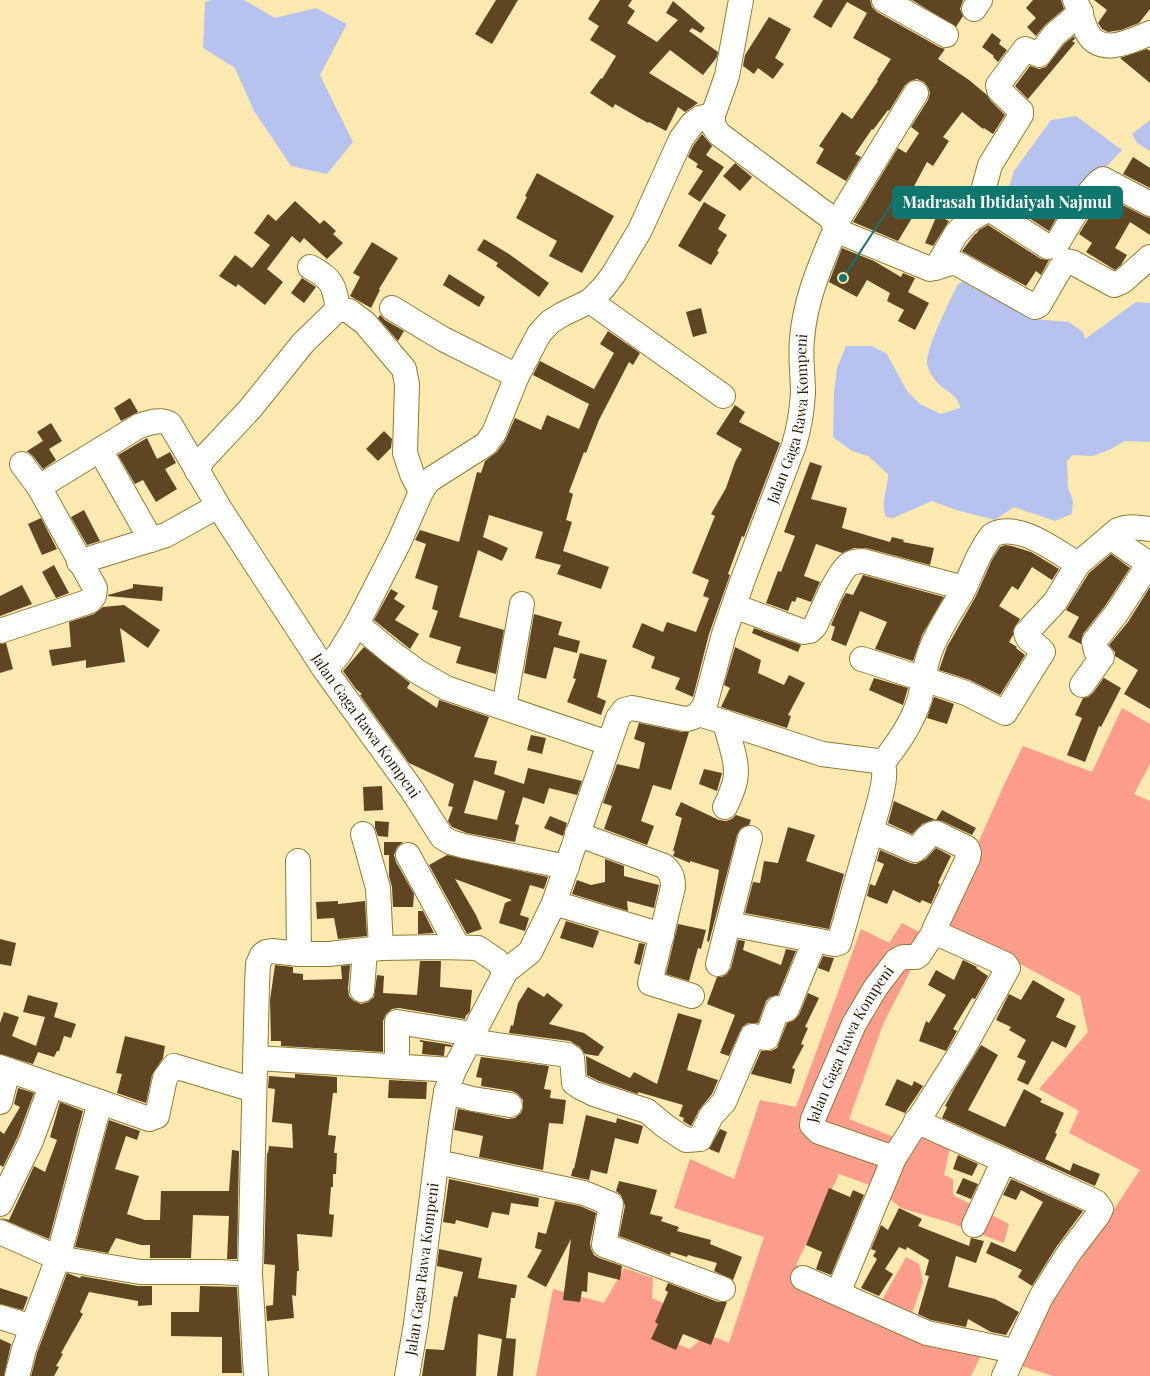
<svg xmlns="http://www.w3.org/2000/svg" width="1150" height="1376" font-family="'Playfair Display',serif">
<rect width="100%" height="100%" fill="#fce9b0"/>
<!-- green -->
<g fill="#fb9d8a">
<polygon points="1122,708 1150,724 1150,764 1134,794 1150,801 1150,1376 1053,1376 1012,1363 1140,1170 1069,1133 1079,1111 1039,1089 1088,1032 1080,996 1011,959 939,931 1003,787 1023,746 1092,772"/>
<polygon points="902,923 928,937 884,1022 849,1119 904,1141 920,1137 950,1147 944,1175 953,1179 953,1195 1009,1224 1004,1243 951,1223 901,1208 875,1187 839,1174 796,1265 880,1304 906,1257 919,1264 923,1282 909,1322 984,1349 971,1376 536,1376 553,1289 604,1303 624,1268 653,1278 652,1298 672,1307 662,1338 690,1349 707,1334 729,1343 764,1237 674,1208 690,1159 734,1179 760,1100 796,1107 861,929 889,943"/>
</g>
<!-- water -->
<g fill="#b6c3ef">
<polygon points="211,0 244,0 275,18 316,8 347,24 320,75 353,142 327,174 291,166 254,111 235,68 203,48 205,2"/>
<polygon points="1076,116 1122,150 1088,186 1070,214 1041,199 1028,205 1002,209 1014,171 1051,120"/>
<polygon points="1150,120 1150,151 1137,143 1132,134"/>
<path d="M966 280 974 288 997 298 1034 319 1069 322 1083 332 1085 339 1136 302 1150 303V442L1125 441 1109 450 1093 456 1073 455 1067 461 1068 488 1073 500 1072 514 1055 521 1014 507 995 520 956 510 932 501 893 518 886 517C880 502 888 489 888 474L868 456 852 451 833 437 834 392 837 368 846 346H872L887 354 907 391 920 404 941 414 960 408C958 393 943 391 935 380 932 376 927 368 927 363 927 345 949 303 958 284Z"/>
</g>
<!-- building -->
<g fill="#604522" fill-rule="evenodd">
<polygon points="496,0 518,0 492,44 475,34"/>
<polygon points="600,0 632,0 628,6 635,11 627,23 657,42 678,20 666,13 673,1 705,28 701,33 692,28 689,31 718,52 717,57 703,75 670,50 649,73 698,103 685,112 678,107 666,131 649,122 648,123 615,104 613,108 590,93 601,78 602,79 616,56 590,40 599,26 588,19"/>
<polygon points="823,0 870,0 872,7 877,12 939,47 945,49 938,59 969,80 987,95 990,100 1005,115 993,134 984,128 983,129 962,112 943,137 949,141 933,166 927,162 904,205 915,213 898,241 853,222 898,148 906,153 919,133 911,127 928,100 930,93 928,87 924,82 917,79 910,81 905,85 889,111 888,110 873,130 872,129 855,154 861,157 846,181 816,163 824,149 819,146 842,112 852,119 878,81 877,80 891,59 853,38 867,13 847,2 831,28 813,17"/>
<polygon points="912,0 963,0 960,9 963,16 956,27"/>
<polygon points="1033,0 1061,0 1064,9 1045,25 1036,36 1027,27 1036,18 1026,8"/>
<polygon points="1094,0 1150,0 1150,9 1139,23 1121,30 1108,32 1102,29 1098,23 1107,10"/>
<polygon points="769,17 791,29 775,58 784,64 773,79 758,68 754,74 743,66 745,55"/>
<polygon points="992,33 1001,40 999,44 1007,50 998,62 993,57 994,56 982,47"/>
<polygon points="1074,36 1075,39 1072,41 1075,43 1028,99 1015,86 1030,66 1039,69 1046,67 1064,44"/>
<polygon points="1147,49 1150,51 1150,83 1120,58"/>
<polygon points="702,134 712,146 706,155 724,167 700,202 688,194 703,171 696,167 698,164 688,157 693,146"/>
<polygon points="1133,157 1150,168 1150,188 1123,174"/>
<polygon points="735,163 752,177 740,191 723,176"/>
<polygon points="537,173 614,216 582,273 549,256 557,241 516,218 527,197 525,196"/>
<polygon points="1109,198 1144,216 1150,218 1150,235 1130,222 1115,248 1127,255 1121,265 1115,270 1086,252 1092,243 1079,234 1092,213 1098,217"/>
<polygon points="295,201 320,224 324,220 336,231 333,234 343,243 327,259 304,238 300,243 292,236 267,269 283,282 265,305 238,284 236,287 219,276 235,255 252,268 270,245 254,233 268,214 276,221"/>
<polygon points="704,202 726,215 718,229 727,235 717,251 719,252 711,265 678,246"/>
<polygon points="1033,205 1044,212 1046,209 1057,217 1049,231 1026,216"/>
<polygon points="937,215 949,221 933,246 925,243"/>
<polygon points="988,225 1041,259 1049,260 1041,275 1036,271 1026,286 962,251 975,234 976,234 979,230"/>
<polygon points="484,239 509,254 549,283 539,297 496,266 498,263 477,250"/>
<polygon points="372,242 398,258 379,289 380,290 371,308 350,296 360,277 353,273"/>
<polygon points="842,248 874,261 901,277 903,273 915,278 908,292 929,303 915,330 898,321 904,310 887,301 890,293 867,280 857,297 829,282"/>
<polygon points="449,274 485,297 479,307 443,285"/>
<polygon points="302,278 316,287 304,303 291,293"/>
<polygon points="701,308 707,333 693,337 686,312"/>
<polygon points="380,315 385,320 404,331 398,341 378,318"/>
<polygon points="608,331 640,353 633,365 629,362 599,420 586,453 584,452 569,492 573,494 566,520 572,522 563,551 609,567 601,589 557,574 561,565 535,558 543,532 489,515 483,537 508,548 502,561 478,550 459,617 504,630 496,674 456,663 461,647 429,637 438,611 432,609 438,586 415,578 426,544 415,540 420,530 459,542 477,472 481,473 485,461 497,452 505,441 515,418 541,430 547,415 579,429 589,404 533,375 540,361 594,389 614,353 600,344"/>
<polygon points="130,398 138,412 121,421 114,408"/>
<polygon points="735,405 745,412 739,422 780,443 744,537 742,536 728,574 730,575 709,634 693,697 675,689 680,678 651,668 655,657 632,647 642,623 663,632 667,622 696,632 709,598 703,596 709,580 692,573 715,516 711,514 726,488 735,462 742,449 716,434"/>
<polygon points="51,423 62,441 49,449 56,460 43,469 33,456 27,451 43,441 37,432"/>
<polygon points="384,431 392,439 391,448 378,461 366,449"/>
<polygon points="147,438 157,459 170,452 176,463 165,469 177,489 156,502 143,480 135,484 118,455"/>
<polygon points="810,462 822,466 811,499 847,508 842,528 890,542 892,537 904,540 903,542 934,548 930,565 866,548 854,548 842,553 816,544 804,576 820,582 811,602 797,597 795,602 792,601 788,611 766,603 778,571 781,572 795,536 784,532"/>
<polygon points="84,510 100,541 87,545 71,517"/>
<polygon points="41,518 57,549 42,555 28,524"/>
<polygon points="1005,545 1012,546 1031,552 1059,569 1052,580 1032,567 1018,590 1012,586 999,606 1020,619 1013,630 1013,635 1009,642 1017,647 1016,648 1025,655 1000,695 970,680 939,670 947,647 976,596 992,560 1000,547"/>
<polygon points="1111,554 1130,568 1105,606 1083,634 1081,644 1068,637 1079,617 1066,610 1089,573"/>
<polygon points="54,565 69,593 56,598 42,572"/>
<polygon points="863,575 944,597 922,635 913,661 875,649 887,622 860,611 846,646 831,640 835,627 831,625 842,600 846,593 853,595"/>
<polygon points="133,584 163,587 162,601 108,596 108,595 133,588"/>
<polygon points="22,585 32,604 0,616 0,596"/>
<polygon points="1150,587 1150,709 1124,694 1138,670 1115,656 1115,652 1109,645 1128,622"/>
<polygon points="391,589 398,593 394,599 405,606 395,620 419,634 410,649 374,620"/>
<polygon points="124,605 160,630 148,648 120,628 125,662 86,668 86,660 52,666 49,650 71,647 69,622 94,614 103,607"/>
<polygon points="534,614 562,622 558,635 580,641 577,653 554,647 546,679 524,673"/>
<polygon points="754,628 801,645 798,652 752,633"/>
<polygon points="6,643 13,669 0,673 0,644"/>
<path d="M364 647 410 683 407 688 437 708 439 700 489 717 474 757 497 761 494 774 524 784 528 768 582 781 577 795 549 788 544 804 523 797 515 824 519 825 515 842 467 833 452 827 448 821 453 807 448 806 454 784 409 763 360 695 362 694 356 689 343 671ZM474 780 505 791 497 820 464 813Z"/>
<polygon points="735,647 761,660 758,673 784,685 789,675 805,683 788,715 791,716 787,728 721,707 730,688 724,685"/>
<polygon points="580,653 607,660 597,697 606,701 601,715 567,702 576,679 573,678"/>
<polygon points="1105,676 1104,678 1121,688 1101,727 1099,726 1085,762 1067,755 1082,718 1075,715 1083,698 1088,697 1093,693"/>
<polygon points="874,678 908,688 903,705 869,690"/>
<polygon points="934,697 954,704 947,724 927,718"/>
<polygon points="639,723 682,732 689,732 671,790 653,785 641,821 654,826 647,845 604,829 612,806 603,803 617,764 639,769 645,743 634,739"/>
<polygon points="531,735 546,738 542,754 527,750"/>
<polygon points="704,769 722,773 717,791 699,784"/>
<polygon points="382,786 383,810 364,811 363,787"/>
<polygon points="894,801 936,820 942,810 976,828 972,835 942,821 933,820 922,824 912,834 888,823"/>
<polygon points="681,802 719,820 726,821 732,819 736,815 751,820 749,825 741,828 737,835 709,942 707,941 719,870 690,861 690,863 673,856 675,851 673,851 682,818 675,815"/>
<polygon points="550,816 567,823 563,836 544,828"/>
<polygon points="375,821 389,822 388,837 378,836 375,828"/>
<polygon points="788,827 815,835 806,861 844,874 829,929 745,913 753,882 760,883 764,861 778,863"/>
<polygon points="384,842 403,842 397,847 394,855 396,862 414,894 413,907 393,907 392,887 389,876 389,855 384,855"/>
<polygon points="936,848 951,856 938,883 940,884 931,904 922,900 920,903 893,890 887,904 867,896 870,884 875,886 884,864 877,861 880,850 910,863 916,864 926,859"/>
<polygon points="447,855 548,877 544,889 530,885 520,915 529,918 525,931 499,923 505,903 512,900 455,879 476,915 482,929 467,934 429,865"/>
<polygon points="605,859 624,866 624,876 659,885 654,908 627,901 628,911 572,894 577,880 591,885 605,882"/>
<polygon points="338,901 338,904 365,901 367,936 338,939 334,918 317,919 316,902"/>
<polygon points="418,911 423,911 434,933 418,934"/>
<polygon points="566,921 599,931 593,948 560,938"/>
<polygon points="678,924 706,930 701,949 698,948 689,981 666,974"/>
<polygon points="0,939 16,943 11,966 0,964"/>
<polygon points="738,940 745,941 743,950 781,965 786,949 796,951 778,995 770,997 766,1001 758,1023 748,1023 742,1027 729,1056 720,1053 735,1015 707,1004 717,977 722,977 727,974 731,968"/>
<polygon points="639,943 645,944 640,965 634,963"/>
<polygon points="823,956 834,958 829,972 818,968"/>
<polygon points="963,960 977,967 976,968 988,976 975,999 972,998 953,1029 957,1031 946,1051 919,1041 926,1021 929,1023 946,995 928,985 936,970 954,980"/>
<polygon points="420,961 441,961 440,987 472,990 470,1011 467,1015 466,1015 465,1019 399,1008 392,1009 386,1014 383,1021 383,1052 281,1046 281,1041 271,1041 270,1000 275,965 293,967 293,973 303,974 303,980 342,979 341,966 350,965 348,989 349,996 354,1001 361,1004 368,1002 374,997 377,975 384,976 383,993 417,995"/>
<polygon points="1033,980 1065,999 1056,1017 1076,1026 1066,1048 1052,1041 1028,1085 1017,1080 1026,1061 1017,1057 1026,1040 1009,1030 1011,1027 996,1020 1009,994 1021,1000"/>
<polygon points="528,987 544,997 547,993 563,1005 549,1024 584,1033 604,1047 598,1056 585,1054 580,1047 570,1041 509,1033 511,1025 513,1026 518,1003"/>
<polygon points="808,993 819,998 805,1027 808,1028 801,1044 804,1045 792,1068 795,1069 791,1084 751,1074 761,1051 771,1051 777,1048 787,1023 793,1021 799,1015"/>
<polygon points="28,995 58,1003 54,1017 76,1024 71,1038 64,1036 59,1051 57,1051 54,1057 38,1052 33,1064 0,1054 0,1023 4,1012 19,1017 12,1036 36,1046 45,1017 23,1012"/>
<polygon points="678,1013 702,1020 687,1070 718,1080 712,1094 699,1110 691,1126 683,1121 684,1118 679,1116 683,1105 638,1092 638,1094 599,1081 587,1075 586,1056 630,1078 634,1072 657,1084"/>
<polygon points="125,1036 165,1046 163,1058 152,1075 146,1103 117,1093 122,1074 116,1073"/>
<polygon points="420,1040 452,1045 451,1047 445,1046 444,1056 422,1054 423,1042 420,1042"/>
<polygon points="981,1045 998,1055 968,1110 1005,1127 1024,1089 1042,1099 1040,1102 1064,1113 1055,1133 1057,1134 1045,1159 1070,1171 1073,1163 1100,1174 1095,1186 942,1118 947,1107 945,1106 955,1087"/>
<polygon points="481,1057 549,1066 544,1089 551,1090 550,1098 566,1100 563,1124 549,1123 543,1170 479,1157 483,1136 454,1130 458,1109 508,1119 515,1118 521,1113 523,1108 523,1100 518,1094 512,1091 481,1086 482,1078 476,1077"/>
<polygon points="295,1074 337,1077 337,1093 333,1093 328,1135 336,1136 334,1153 337,1153 336,1174 333,1174 333,1187 331,1187 329,1214 334,1215 332,1237 297,1234 299,1271 297,1271 296,1296 292,1295 294,1318 267,1321 266,1306 273,1305 275,1265 264,1264 267,1153 268,1153 269,1146 293,1148 292,1124 272,1122 275,1089 268,1088 269,1076 295,1078"/>
<polygon points="897,1079 912,1086 914,1081 923,1086 905,1113 885,1105"/>
<polygon points="389,1080 427,1082 426,1099 388,1098"/>
<polygon points="18,1088 34,1093 18,1136 3,1167 0,1165 0,1131 4,1134 20,1107 14,1104"/>
<polygon points="60,1102 83,1111 49,1239 0,1218 9,1220 34,1166 45,1172 57,1140 50,1137"/>
<polygon points="586,1115 616,1123 617,1118 643,1126 638,1144 615,1138 607,1174 591,1170 589,1180 571,1176 573,1168 574,1169"/>
<polygon points="109,1120 140,1131 137,1140 126,1136 115,1169 139,1176 127,1214 145,1220 160,1220 161,1191 229,1191 232,1150 239,1151 237,1259 227,1259 229,1216 193,1215 191,1258 150,1258 150,1245 141,1245 116,1238 108,1253 75,1247"/>
<polygon points="720,1129 727,1132 719,1153 709,1149"/>
<polygon points="958,1155 978,1164 972,1176 953,1169"/>
<polygon points="963,1178 978,1184 971,1199 956,1193"/>
<polygon points="449,1179 539,1198 538,1207 511,1203 509,1215 492,1212 488,1228 456,1220 455,1224 443,1222"/>
<polygon points="1011,1179 1083,1211 1057,1246 1032,1286 1018,1277 1022,1270 986,1253 991,1242 1015,1252 1043,1202 1021,1190 1016,1200 1003,1195"/>
<polygon points="619,1181 657,1190 650,1214 663,1217 661,1221 679,1227 677,1231 711,1240 710,1244 742,1257 733,1280 714,1271 717,1263 688,1255 687,1257 671,1252 670,1255 619,1236 625,1206 621,1195 616,1191"/>
<polygon points="829,1188 850,1197 853,1190 864,1195 831,1275 816,1269 822,1252 806,1245"/>
<polygon points="555,1201 580,1206 596,1213 590,1243 591,1249 594,1255 599,1258 622,1266 620,1280 588,1272 587,1292 582,1291 580,1302 563,1300 571,1239 546,1287 527,1277 542,1250 535,1248 538,1232 546,1234"/>
<polygon points="899,1208 922,1219 918,1226 969,1246 971,1238 984,1241 976,1263 956,1256 948,1287 995,1299 1019,1312 1006,1335 991,1332 968,1319 966,1327 931,1320 918,1314 929,1276 925,1275 929,1260 907,1247 906,1250 899,1247 885,1269 893,1274 879,1296 861,1288 877,1259 873,1256 876,1251 871,1249 881,1225 888,1230"/>
<polygon points="439,1249 482,1258 478,1278 517,1285 515,1298 511,1298 506,1338 516,1339 513,1376 497,1376 502,1339 478,1334 476,1376 422,1376 426,1349 444,1350 454,1296 457,1297 463,1272 437,1266"/>
<polygon points="67,1273 80,1278 81,1276 138,1286 152,1286 152,1305 138,1306 138,1301 89,1292 80,1312 83,1314 61,1353 63,1354 56,1366 59,1367 54,1376 31,1376 37,1353"/>
<polygon points="668,1283 718,1302 727,1302 711,1345 683,1334 676,1350 651,1339 658,1324 655,1322 668,1292 665,1290"/>
<polygon points="200,1286 237,1287 242,1373 222,1373 222,1337 171,1336 171,1312 199,1312"/>
<polygon points="0,1288 28,1297 23,1310 0,1304"/>
<polygon points="0,1339 11,1344 4,1376 0,1376"/>
</g>
<g fill="none" stroke-linecap="round" stroke-linejoin="round">
<!-- minor casing -->
<g stroke="#927b32" stroke-width="26">
<g id="minor">
<polyline points="884,0 946,35"/>
<path d="M1075 0C1080 10 1082 20 1086 30 1099 58 1131 41 1150 33"/>
<polyline points="974,9 980,0"/>
<path d="M989 209 1048 247 1054 246 1058 242C1068 226 1088 188 1103 179L1150 204"/>
<polyline points="835,225 916,93"/>
<polyline points="835,230 930,269 952,263 958,264 1035,307 1039,305 1060,269 1066,261 1072,262 1114,285 1123,281 1150,257"/>
<path d="M310 267C333 279 334 285 338 309"/>
<polyline points="936,268 956,234 969,220 989,209 983,191 990,165 1021,115 1021,111 999,90 998,85 1025,49 1039,55 1054,35 1081,12"/>
<polyline points="590,301 723,396"/>
<polyline points="392,308 443,339 517,376"/>
<polyline points="100,450 151,540"/>
<polyline points="197,471 203,459 250,409 303,343 338,309 349,311 365,323 404,369 407,384 405,453 412,474 421,492"/>
<path d="M39 487 139 426C148 423 161 418 170 424L216 502 218 506 166 535 79 562"/>
<path id="s1" d="M218 506 325 670 412 790 442 837 450 842 464 846 567 867"/>
<polyline points="1110,537 1149,564"/>
<path d="M734 606 804 632 810 631 815 626C823 610 835 577 848 565 852 562 858 561 863 561L964 588"/>
<polyline points="357,624 392,653 418,672 446,688 608,743"/>
<polyline points="0,631 90,601 94,596 95,588 39,487 22,464"/>
<path d="M862 659 966 693 1005 713 1043 652C1038 644 1028 643 1026 633L1055 602 1078 564"/>
<polyline points="325,670 339,654 357,624 399,542 421,492 428,481 486,444 494,433 517,376 539,334 550,322 563,314 590,301 603,288 613,275 640,230 681,139 692,124 700,118 713,115"/>
<polyline points="1082,685 1102,657 1096,651 1094,642 1116,614 1150,562"/>
<polyline points="504,707 522,604"/>
<path d="M699 714 822 754 877 761C881 763 883 765 884 770 886 783 875 817 871 831L915 850C923 846 925 834 936 833L967 848 969 853 968 858 934 930V932L1005 964 1008 968 963 1049 894 1158 838 1293"/>
<path d="M725 722C729 741 739 762 735 781 733 790 729 799 725 807"/>
<path d="M882 764C898 743 912 724 920 698 924 682 924 665 931 649 939 628 953 609 964 589 973 570 979 551 992 535 1019 521 1055 551 1078 564L1118 530C1130 525 1138 528 1150 529"/>
<polyline points="363,834 378,888 381,948"/>
<path d="M577 834 664 866C671 872 673 877 673 887L650 983 692 996"/>
<polyline points="408,855 458,947"/>
<polyline points="298,861 299,954"/>
<polyline points="554,903 662,935"/>
<polyline points="729,924 835,944 839,943 871,831"/>
<polyline points="718,964 750,838"/>
<polyline points="362,990 365,950"/>
<polyline points="469,1041 568,1055 572,1058 574,1083 580,1087 594,1094 647,1111 665,1126 686,1140 700,1139 711,1116 724,1102 751,1039 752,1036 767,1038 777,1010 778,1008 785,1010 787,1009 815,940"/>
<polyline points="256,1058 454,1070"/>
<polyline points="397,1066 397,1022 472,1034"/>
<polyline points="0,1067 149,1119 157,1116 165,1078 174,1066 254,1090"/>
<polyline points="446,1092 473,1099 510,1105"/>
<polyline points="0,1102 8,1070"/>
<polyline points="916,1121 1096,1202 1101,1209 1098,1215 1069,1253 1041,1297 1004,1376"/>
<path id="s2" d="M894 1158 819 1132 812 1125 813 1119 854 1024 876 987 896 961 903 957H916L919 955 934 932"/>
<polyline points="437,1162 584,1193 611,1204 604,1245 723,1289"/>
<polyline points="0,1204 31,1141 51,1086"/>
<polyline points="974,1225 1004,1160"/>
<polyline points="0,1232 58,1258 140,1272 220,1272 250,1274"/>
<polyline points="803,1278 927,1333 1014,1351"/>
<polyline points="0,1317 32,1327"/>
<polyline points="17,1376 24,1349 58,1258 100,1102"/>
<polyline points="256,1376 250,1274 257,984 258,964 262,955 266,952 272,951 299,954 329,954 381,948 441,947 478,948 497,961 506,971"/>
<path id="s3" d="M407 1376 416 1324 441 1124 446 1092 454 1070 506 971 530 952 554 903 618 718 624 710 632 708 685 719C696 718 699 714 705 705L724 634 742 582 794 445C799 428 802 411 803 393 803 375 800 357 802 339 805 300 820 266 835 230V225L830 217 719 134 713 125V115L727 76 741 0"/>
</g>
</g>
<!-- minor -->
<use href="#minor" stroke="#fff" stroke-width="24"/>
</g>
<g text-anchor="middle" stroke-width="5" stroke-linejoin="round" paint-order="stroke">
<!-- street labels -->
<g font-size="15" fill="#271e00" stroke="#fce9b0">
<text dy="5" stroke="none"><textPath href="#s3" startOffset="1101">Jalan Gaga Rawa Kompeni</textPath></text>
<text dy="5" stroke="none"><textPath href="#s1" startOffset="265">Jalan Gaga Rawa Kompeni</textPath></text>
<text dy="5" stroke="none"><textPath href="#s2" startOffset="179">Jalan Gaga Rawa Kompeni</textPath></text>
<text dy="5" stroke="none"><textPath href="#s3" startOffset="108">Jalan Gaga Rawa Kompeni</textPath></text>
</g>
</g>
<!-- callouts -->
<path fill="none" stroke="#0f766e" stroke-width="2" d="M843 278L893 202"/>
<circle fill="#0f766e" stroke="#fce9b0" stroke-width="2" cx="843" cy="278" r="5"/>
<rect fill="#0f766e" stroke="#0f766e" stroke-width="2" x="893" y="187" width="229" height="31" rx="5"/>
<g font-size="16" text-anchor="middle" font-weight="bold" fill="#fff">
<text x="1007" y="208">Madrasah Ibtidaiyah Najmul</text>
</g>
</svg>
